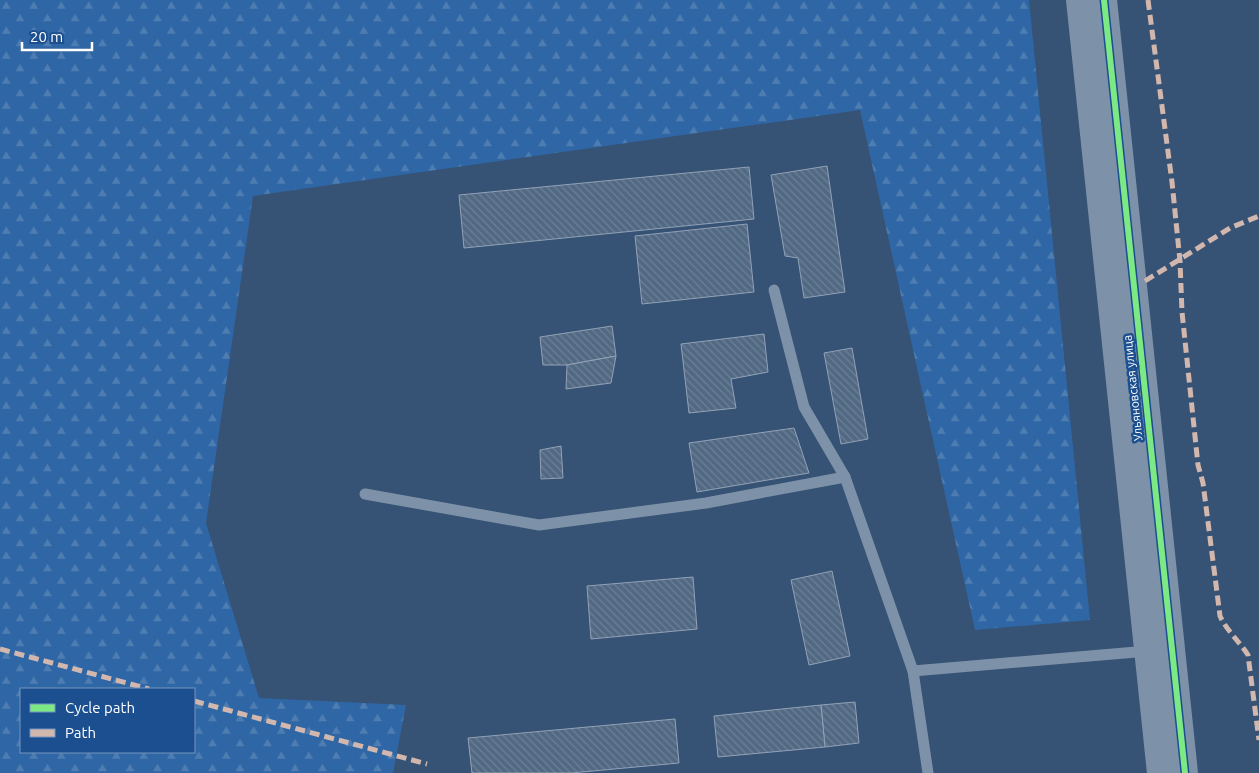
<svg xmlns="http://www.w3.org/2000/svg" width="1259" height="773" font-family="Ubuntu,sans-serif">
<defs>
<pattern id="forest-firs" width="22" height="20" patternUnits="userSpaceOnUse" patternTransform="scale(1.25)"><rect width="22" height="20" fill="#2f66a5"/><path d="M5 1l3.5 6h-7zM16 11l3.5 6h-7z" fill="#4e7db2"/></pattern>
<pattern id="building-back-hatch" width="6" height="6" patternUnits="userSpaceOnUse" patternTransform="scale(1.25)"><rect width="6" height="6" fill="#526984"/><path d="M-1 5l2 2M0 0l6 6M5-1l2 2" fill="none" stroke="#6c8096"/></pattern>
</defs>
<rect width="100%" height="100%" fill="#365274"/>
<!-- forest -->
<path fill="url(#forest-firs)" fill-rule="evenodd" d="M0 0H1029L1090 620 975 630 860 110 253 196 206 523 259 698 406 705 393 773H0ZM21 689H194V752H21Z"/>
<!-- building -->
<g fill="url(#building-back-hatch)" stroke="#92a2b6">
<polygon points="827,166 845,292 804,298 798,258 785,256 771,175"/>
<polygon points="749,167 754,219 464,248 459,195"/>
<polygon points="747,224 754,292 642,304 635,236"/>
<polygon points="612,326 616,356 567,365 543,365 540,337"/>
<polygon points="764,334 768,372 731,379 736,408 689,413 681,344"/>
<polygon points="852,348 868,439 841,444 824,353"/>
<polygon points="616,356 611,383 566,389 567,365"/>
<polygon points="794,428 809,473 697,492 689,443"/>
<polygon points="561,446 563,478 541,479 540,450"/>
<polygon points="832,571 850,656 809,665 791,580"/>
<polygon points="693,577 697,629 591,639 587,586"/>
<polygon points="855,702 859,743 825,747 821,705"/>
<polygon points="821,705 825,747 718,757 714,716"/>
<polygon points="675,719 679,763 571,773 472,773 468,738"/>
</g>
<g fill="none" stroke-linecap="round" stroke-linejoin="round">
<!-- service -->
<g stroke="#7d92a8" stroke-width="11">
<polyline points="774,290 804,407 845,477"/>
<polyline points="365,494 539,525 706,503 845,477 913,671 1148,651"/>
<polyline points="913,671 928,773"/>
</g>
<!-- tertiary -->
<g stroke="#7d92a8" stroke-width="26">
<polyline points="1079,0 1160,773"/>
<polyline points="1104,0 1185,773"/>
</g>
<!-- quiet -->
<g stroke="#d1b7ad" stroke-width="5" stroke-dasharray="10 5" stroke-linecap="butt">
<path d="M1148 0 1172 182 1180 261 1182 312 1198 465 1203 483 1220 616C1227 631 1239 641 1248 655L1259 740"/>
<polyline points="1145,281 1230,228 1259,216"/>
<polyline points="0,649 149,689"/>
<polyline points="194,701 427,764"/>
</g>
<!-- cycleway casing -->
<g stroke="#1b4f8f" stroke-width="9">
<polyline id="cycleway" points="1104,0 1185,773"/>
</g>
<!-- cycleway -->
<use href="#cycleway" stroke="#7ce984" stroke-width="6"/>
</g>
<g text-anchor="middle" stroke-width="5" stroke-linejoin="round" paint-order="stroke">
<!-- street labels -->
<g font-size="12" fill="#fff" stroke="#1b4f8f">
<text transform="translate(1133 388) rotate(-96)" y="4">Ульяновская улица</text>
</g>
</g>
<!-- legend -->
<rect x="20" y="688" width="175" height="65" fill="#1b4f8f" stroke="#7695bc"/>
<rect x="30" y="704" width="25" height="8" fill="#7ce984" stroke="#7695bc"/>
<text x="65" y="713" font-size="15" fill="#ffffff">Cycle path</text>
<rect x="30" y="729" width="25" height="8" fill="#d1b7ad" stroke="#7695bc"/>
<text x="65" y="738" font-size="15" fill="#ffffff">Path</text>
<!-- scale -->
<path d="M22 42v8h70v-8" fill="none" stroke="#ffffff" stroke-width="2.5"/>
<text x="30" y="42" font-size="15" fill="#ffffff" stroke="#1b4f8f" stroke-width="4" paint-order="stroke">20 m</text>
</svg>
